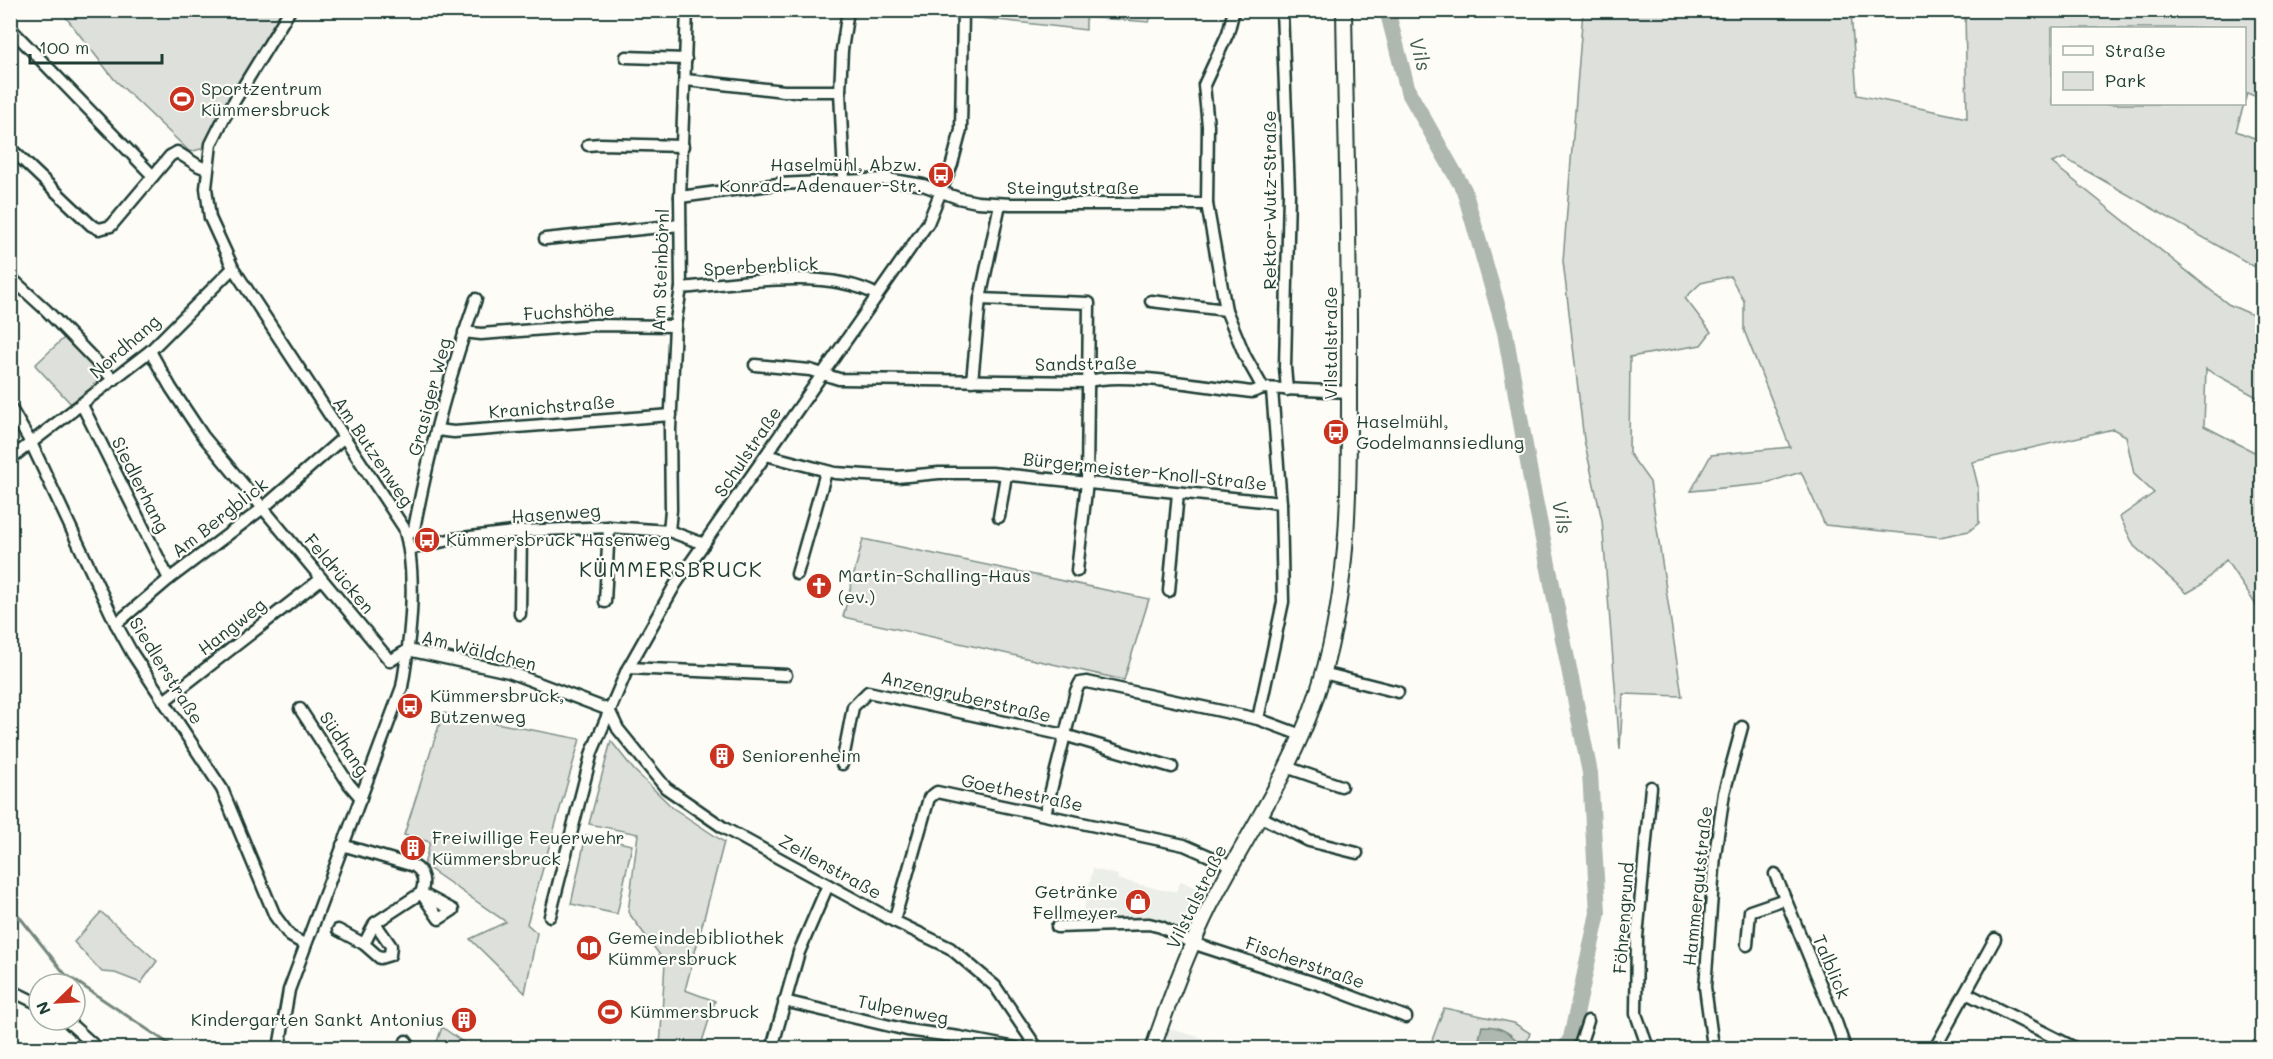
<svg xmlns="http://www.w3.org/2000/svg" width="2273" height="1059" font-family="Mali,sans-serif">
<rect width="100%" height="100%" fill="#fdfcf7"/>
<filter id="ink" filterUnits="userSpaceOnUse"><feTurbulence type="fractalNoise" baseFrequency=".0167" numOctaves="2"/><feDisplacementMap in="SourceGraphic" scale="12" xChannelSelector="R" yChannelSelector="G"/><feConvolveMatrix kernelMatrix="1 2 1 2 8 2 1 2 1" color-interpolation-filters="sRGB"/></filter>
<g filter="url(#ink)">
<!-- built -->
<g fill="#eceee9">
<polygon points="1093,869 1118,875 1117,879 1162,890 1176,891 1181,881 1204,892 1184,932 1157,922 1140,918 1081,920"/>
<polygon points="1166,1028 1206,1039 1228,1047 1159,1048"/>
</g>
<!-- green -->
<g fill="#dde0db" stroke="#7e8e88" stroke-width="1.5">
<polygon points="972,10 1153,10 1153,11 1149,22 1086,17 1086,30 971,17"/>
<polygon points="61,11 284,11 217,119 204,148 190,152 114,79"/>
<polygon points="1583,11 1851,11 1857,95 1967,118 1965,11 2262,11 2262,99 2247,93 2245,101 2244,28 2052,28 2052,104 2244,104 2236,131 2262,141 2262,271 2064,158 2052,163 2228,304 2262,319 2262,400 2206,369 2204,426 2262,456 2262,614 2226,560 2201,585 2187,593 2134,546 2120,517 2154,493 2134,474 2126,436 2113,429 1972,462 1978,486 1979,523 1969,531 1940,537 1825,525 1801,472 1763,484 1691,491 1711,455 1790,447 1744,330 1744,301 1730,276 1701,283 1685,298 1711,332 1701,345 1630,357 1629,453 1650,482 1682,696 1623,694 1620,750 1602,520 1584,440 1563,261"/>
<polygon points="66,336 104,377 75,403 72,403 73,406 35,365"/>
<polygon points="863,539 1149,599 1124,680 843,617"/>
<polygon points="443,713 580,739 527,924 537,933 525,993 470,939 506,922 424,865 430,842 404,835"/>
<polygon points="611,741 634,770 673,808 724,842 685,990 715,1001 700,1048 660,1048 665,962 628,912 638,834 589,824"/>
<polygon points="586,835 632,845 617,914 571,904"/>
<polygon points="101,912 157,961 141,983 115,973 102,972 74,942"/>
<polygon points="1444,1008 1514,1023 1530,1033 1525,1048 1429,1048"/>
<polygon points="442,1027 471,1048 435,1048"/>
</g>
<!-- water -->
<path fill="#aeb8b1" stroke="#75877f" stroke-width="1.5" d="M1482 1026C1501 1026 1512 1033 1523 1048H1481L1479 1039Z"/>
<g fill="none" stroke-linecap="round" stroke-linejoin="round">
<!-- stream -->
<polyline stroke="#75877f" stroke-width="3" points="10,905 65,974 175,1048"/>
<!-- river -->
<polyline stroke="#aeb8b1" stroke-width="16" points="1387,10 1408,91 1464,190 1505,332 1532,485 1590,773 1598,913 1571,1038 1565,1048"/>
<!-- minor casing -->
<g stroke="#1f3d34" stroke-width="15">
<g id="minor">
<polyline points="1234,10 1228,33 1204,85 1208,126 1207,204 1226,310 1245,356 1263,388"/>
<polyline points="1282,10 1289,192 1285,367 1287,390"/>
<polyline points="10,28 153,176"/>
<polyline points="626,57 686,59"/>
<polyline points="686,80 784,91 840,91"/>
<polyline points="588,145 600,144 683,146"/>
<polyline points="10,148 91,225 99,229 111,226 170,156 177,152 199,166 207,169"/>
<polyline points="844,180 840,91 842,50 848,10"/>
<polyline points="680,197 778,184 887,179 923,185 958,198 977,202 1011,204 1207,204"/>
<polyline points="545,239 680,225"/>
<polyline points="10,277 46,310 114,380"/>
<path d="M681 288C736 283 828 267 877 295"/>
<polyline points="980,299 1089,303 1087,482 1077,571"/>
<polyline points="1151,301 1226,310"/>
<polyline points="464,332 481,334 595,325 675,326"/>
<polyline points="150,351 171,388 203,436 390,661 408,650"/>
<path d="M755 365 810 370 839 379 1087 382C1117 370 1215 388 1252 392L1263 388 1349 392"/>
<polyline points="972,381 980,299 1000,204"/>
<polyline points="82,405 169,579"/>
<polyline points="10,407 31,443 116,624 132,653 222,789 275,916 290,936 304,944"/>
<polyline points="437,430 454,432 671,415"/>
<polyline points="766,455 835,473 897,477 939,473 992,473 1281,503"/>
<polyline points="10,459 150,351 233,268"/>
<polyline points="999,517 1006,475"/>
<polyline points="669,531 671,510 670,429 675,326 681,288 680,197 687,10"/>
<path d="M407 537 414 529C429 451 450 373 476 299"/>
<polyline points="410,549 453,539 521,531 609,527 669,531 704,544"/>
<polyline points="797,574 826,472"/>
<polyline points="1169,591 1178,493"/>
<polyline points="605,602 609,527"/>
<polyline points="520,614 521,531"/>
<polyline points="116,624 169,579 263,508 344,437"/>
<polyline points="408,650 509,672 609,710"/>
<polyline points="628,668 786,675"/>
<polyline points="1323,673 1398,692"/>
<polyline points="164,701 321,579"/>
<polyline points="300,709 349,784 361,798"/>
<polyline points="609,710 618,729 666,788 724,828 892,920 950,948 995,986 1037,1048"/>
<polyline points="1258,719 1283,602 1281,503 1272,390"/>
<polyline points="842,764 853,707 868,692 1064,735 1172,767"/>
<polyline points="1286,767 1341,786"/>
<polyline points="1045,814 1076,691 1080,683 1087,682 1258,719 1301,735"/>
<polyline points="1259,816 1309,841 1357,853"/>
<polyline points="1775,874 1836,1022 1845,1048"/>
<polygon points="421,893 453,910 439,919"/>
<polyline points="550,916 592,752 627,670 675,585 928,223 952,164 961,130 963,10"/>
<polyline points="894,921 929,798 937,792 1184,845 1232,866"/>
<polyline points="1057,927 1149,924 1161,927 1192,943 1327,987 1406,1017"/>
<path d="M338 930 364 944 380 958 390 955 391 946 375 923 421 893C425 883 424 872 414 866L342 845"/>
<polyline points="364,944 375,923"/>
<polyline points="1747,945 1750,911 1785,899"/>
<polyline points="10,990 39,1004"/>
<polyline points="1966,993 2075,1048"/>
<polyline points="784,1001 907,1030 959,1037 1016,1048"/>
<polyline points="66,1020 97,1048"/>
<polyline points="406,1041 411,1048"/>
<path d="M279 1048 289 990 402 687C410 641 418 573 404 528L233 268 210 218 206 188 211 144 224 118 290 10"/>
<polyline points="772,1048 799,952 828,885"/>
<polyline points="1579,1048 1588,1021"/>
<polyline points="1648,1048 1636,1014 1637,937 1651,787"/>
<polyline points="1716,1048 1712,1039 1705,987 1715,855 1724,793 1742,727"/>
<polyline points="1935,1048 1995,939"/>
</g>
</g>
<!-- major casing -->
<g stroke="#1f3d34" stroke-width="18">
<path id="major" d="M1153 1048C1169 1001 1187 953 1209 908 1244 839 1290 774 1315 700 1350 598 1349 496 1349 390 1350 263 1346 137 1344 10"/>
</g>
<!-- minor -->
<use href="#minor" stroke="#fdfcf7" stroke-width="10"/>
<!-- major -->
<use href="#major" stroke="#fdfcf7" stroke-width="14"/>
</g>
</g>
<!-- icons -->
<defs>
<g id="stadium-disc" transform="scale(1.35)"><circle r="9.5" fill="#c8321e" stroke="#fdfcf7"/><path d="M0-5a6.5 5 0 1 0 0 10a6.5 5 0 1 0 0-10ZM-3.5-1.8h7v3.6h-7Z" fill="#fff"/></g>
<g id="bus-disc" transform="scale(1.35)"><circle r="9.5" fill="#c8321e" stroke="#fdfcf7"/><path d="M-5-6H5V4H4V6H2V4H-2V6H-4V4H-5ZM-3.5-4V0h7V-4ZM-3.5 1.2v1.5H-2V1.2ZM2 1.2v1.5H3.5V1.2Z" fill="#fff"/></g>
<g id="church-disc" transform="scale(1.35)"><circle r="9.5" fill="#c8321e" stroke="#fdfcf7"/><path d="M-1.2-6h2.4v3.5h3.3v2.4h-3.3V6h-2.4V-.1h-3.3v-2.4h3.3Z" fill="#fff"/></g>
<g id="building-disc" transform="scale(1.35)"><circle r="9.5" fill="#c8321e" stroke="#fdfcf7"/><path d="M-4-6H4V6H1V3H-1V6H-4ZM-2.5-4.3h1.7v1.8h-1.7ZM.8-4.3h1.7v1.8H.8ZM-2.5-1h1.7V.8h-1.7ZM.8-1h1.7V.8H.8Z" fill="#fff"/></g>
<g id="shop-disc" transform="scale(1.35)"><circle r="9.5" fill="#c8321e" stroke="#fdfcf7"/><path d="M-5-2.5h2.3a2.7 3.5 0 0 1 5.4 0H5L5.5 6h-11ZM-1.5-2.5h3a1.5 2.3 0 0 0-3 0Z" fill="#fff"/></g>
<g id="library-disc" transform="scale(1.35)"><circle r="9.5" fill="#c8321e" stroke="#fdfcf7"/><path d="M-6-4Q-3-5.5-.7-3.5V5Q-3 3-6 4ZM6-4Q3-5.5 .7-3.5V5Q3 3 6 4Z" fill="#fff"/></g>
</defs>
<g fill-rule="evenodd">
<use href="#stadium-disc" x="182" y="99"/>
<use href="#bus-disc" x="941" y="175"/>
<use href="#bus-disc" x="1336" y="432"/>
<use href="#bus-disc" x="427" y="540"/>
<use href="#church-disc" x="819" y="586"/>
<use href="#bus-disc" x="410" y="706"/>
<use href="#building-disc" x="722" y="756"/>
<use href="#building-disc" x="413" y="848"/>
<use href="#shop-disc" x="1138" y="902"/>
<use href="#library-disc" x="589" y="948"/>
<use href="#stadium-disc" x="610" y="1012"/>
<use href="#building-disc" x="464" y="1020"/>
</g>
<g text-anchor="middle" stroke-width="4.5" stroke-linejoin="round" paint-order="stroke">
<!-- poi labels -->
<g font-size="18" fill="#1f3d34" stroke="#fdfcf7" text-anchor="start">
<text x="201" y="95">Sportzentrum<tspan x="201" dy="21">Kümmersbruck</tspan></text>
<text x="922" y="171" text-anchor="end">Haselmühl, Abzw.<tspan x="922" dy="21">Konrad- Adenauer-Str.</tspan></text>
<text x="1356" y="428">Haselmühl,<tspan x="1356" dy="21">Godelmannsiedlung</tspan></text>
<text x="446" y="546">Kümmersbruck Hasenweg</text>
<text x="838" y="582">Martin-Schalling-Haus<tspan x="838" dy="21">(ev.)</tspan></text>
<text x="430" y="702">Kümmersbruck,<tspan x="430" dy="21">Butzenweg</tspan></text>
<text x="742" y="762">Seniorenheim</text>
<text x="432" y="844">Freiwillige Feuerwehr<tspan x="432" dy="21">Kümmersbruck</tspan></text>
<text x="1118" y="898" text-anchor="end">Getränke<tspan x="1118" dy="21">Fellmeyer</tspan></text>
<text x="608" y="944">Gemeindebibliothek<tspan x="608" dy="21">Kümmersbruck</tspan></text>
<text x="630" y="1018">Kümmersbruck</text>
<text x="444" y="1026" text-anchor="end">Kindergarten Sankt Antonius</text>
</g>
<!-- street labels -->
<g font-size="18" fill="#1f3d34" stroke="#fdfcf7">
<text x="1073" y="194">Steingutstraße</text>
<text transform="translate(1270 200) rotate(-90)" y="6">Rektor-Wutz-Straße</text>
<text transform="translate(761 267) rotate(-3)" y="6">Sperberblick</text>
<text transform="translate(661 270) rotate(-88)" y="6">Am Steinbörnl</text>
<text transform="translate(569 312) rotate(-3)" y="6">Fuchshöhe</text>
<text transform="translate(1331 343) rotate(-90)" y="6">Vilstalstraße</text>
<text transform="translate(125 347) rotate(-41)" y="6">Nordhang</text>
<text transform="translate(1086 364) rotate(-1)" y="6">Sandstraße</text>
<text transform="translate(430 397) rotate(-75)" y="6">Grasiger Weg</text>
<text transform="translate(552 407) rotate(-5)" y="6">Kranichstraße</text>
<text transform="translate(373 452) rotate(56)" y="6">Am Butzenweg</text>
<text transform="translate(748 452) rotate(-56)" y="6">Schulstraße</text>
<text transform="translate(1145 472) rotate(6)" y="6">Bürgermeister-Knoll-Straße</text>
<text transform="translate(140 485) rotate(63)" y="6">Siedlerhang</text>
<text transform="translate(556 514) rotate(-4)" y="6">Hasenweg</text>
<text transform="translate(220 518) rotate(-38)" y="6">Am Bergblick</text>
<text transform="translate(339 574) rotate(50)" y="6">Feldrücken</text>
<text transform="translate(232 627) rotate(-38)" y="6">Hangweg</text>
<text transform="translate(479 651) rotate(14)" y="6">Am Wäldchen</text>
<text transform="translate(166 671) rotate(58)" y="6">Siedlerstraße</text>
<text transform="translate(966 697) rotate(13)" y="6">Anzengruberstraße</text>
<text transform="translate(344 744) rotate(56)" y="6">Südhang</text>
<text transform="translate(1022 793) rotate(12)" y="6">Goethestraße</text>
<text transform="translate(830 867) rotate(29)" y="6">Zeilenstraße</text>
<text transform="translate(1698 886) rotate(-84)" y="6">Hammergutstraße</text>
<text transform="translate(1197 897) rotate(-64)" y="6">Vilstalstraße</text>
<text transform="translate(1624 918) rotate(-86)" y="6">Föhrengrund</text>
<text transform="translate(1305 963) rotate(19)" y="6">Fischerstraße</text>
<text transform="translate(1831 967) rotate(67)" y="6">Talblick</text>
<text transform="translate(903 1010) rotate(11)" y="6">Tulpenweg</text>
</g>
<!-- water labels -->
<g font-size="20" font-style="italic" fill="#435c53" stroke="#fdfcf7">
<text transform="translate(1420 54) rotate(75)" y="7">Vils</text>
<text transform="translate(1562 517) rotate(79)" y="7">Vils</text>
</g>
<!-- quarter labels -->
<g font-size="21" letter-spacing="1.5" fill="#1f3d34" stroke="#fdfcf7">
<text x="671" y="577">KÜMMERSBRUCK</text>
</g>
</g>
<!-- margin -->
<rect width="2273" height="1059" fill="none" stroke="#fdfcf7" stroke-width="36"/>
<rect x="18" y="18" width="2237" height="1023" fill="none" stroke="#1f3d34" stroke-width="2" filter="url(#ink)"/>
<!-- legend -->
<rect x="2051" y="27" width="195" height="78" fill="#fdfcf7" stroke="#a4b0a9" stroke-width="1.5"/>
<rect x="2063" y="46" width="30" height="9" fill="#fdfcf7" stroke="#a4b0a9" stroke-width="1.5"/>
<text x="2105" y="57" font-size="18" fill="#1f3d34">Straße</text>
<rect x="2063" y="72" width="30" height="18" fill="#dde0db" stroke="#a4b0a9" stroke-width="1.5"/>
<text x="2105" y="87" font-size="18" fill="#1f3d34">Park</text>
<!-- north arrow -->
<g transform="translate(57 1002) rotate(246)"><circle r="28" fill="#fdfcf7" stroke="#a4b0a9" stroke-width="1.5"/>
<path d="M0-4.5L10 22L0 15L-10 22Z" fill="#c8321e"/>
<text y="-9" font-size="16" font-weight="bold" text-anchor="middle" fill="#1f3d34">N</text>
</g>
<!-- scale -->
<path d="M30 54v9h132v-9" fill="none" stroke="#1f3d34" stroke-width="3"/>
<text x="39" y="54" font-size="18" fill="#1f3d34" stroke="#fdfcf7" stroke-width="4.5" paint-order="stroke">100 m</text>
</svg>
